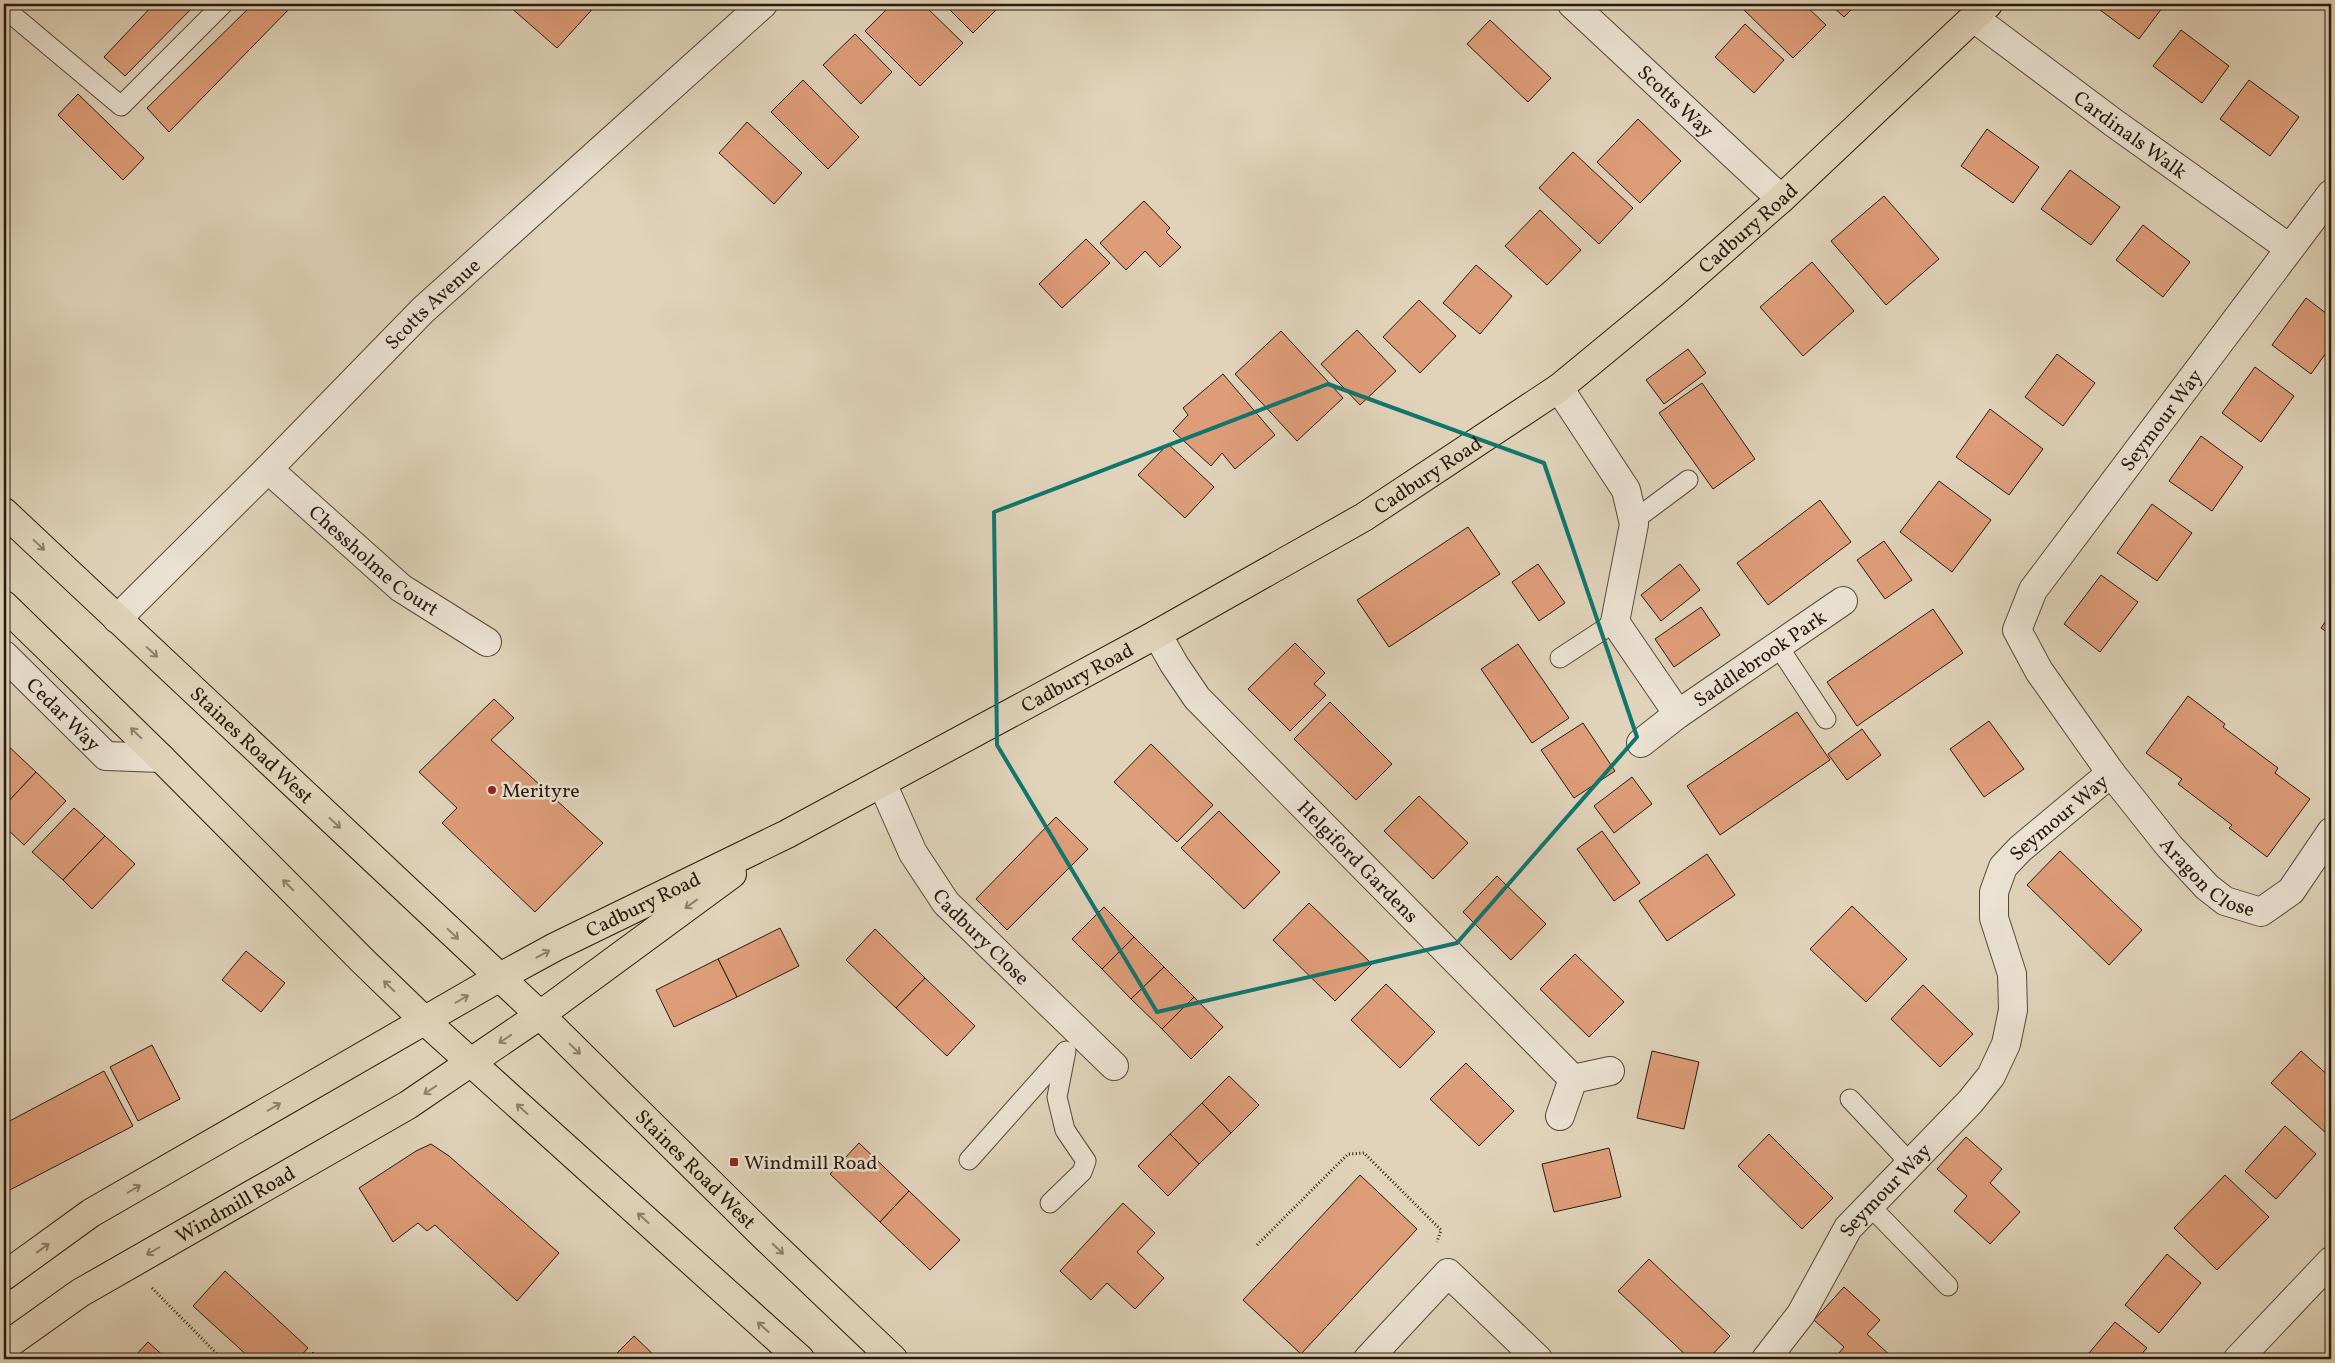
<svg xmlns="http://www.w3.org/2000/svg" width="2335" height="1363" font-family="Vollkorn,serif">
<rect width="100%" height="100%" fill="#e0d3ba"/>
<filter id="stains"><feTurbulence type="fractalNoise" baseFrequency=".004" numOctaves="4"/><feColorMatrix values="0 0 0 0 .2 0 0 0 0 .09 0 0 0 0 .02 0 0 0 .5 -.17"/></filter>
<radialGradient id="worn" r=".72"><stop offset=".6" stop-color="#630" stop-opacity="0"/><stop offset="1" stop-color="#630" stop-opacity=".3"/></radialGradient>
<!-- building -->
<g fill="#de9d79" stroke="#271a0d">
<polygon points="154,4 196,4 125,76 104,57"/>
<polygon points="253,4 294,4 169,132 147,108"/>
<polygon points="511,4 597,4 557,48 509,6"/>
<polygon points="892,4 923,4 963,43 920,86 865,31"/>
<polygon points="944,4 1002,4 973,33"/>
<polygon points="1738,4 1804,4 1826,25 1793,58"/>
<polygon points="1830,4 1857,4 1844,17"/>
<polygon points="2092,4 2165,4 2139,39"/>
<polygon points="1490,20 1551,78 1528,102 1467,44"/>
<polygon points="1745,24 1784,60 1754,93 1715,57"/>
<polygon points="2181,30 2229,66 2202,103 2153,66"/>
<polygon points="855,34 892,72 861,104 823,65"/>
<polygon points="803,80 859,137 828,169 771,112"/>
<polygon points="2249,80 2299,117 2270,156 2220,119"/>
<polygon points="78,94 144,158 123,180 58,115"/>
<polygon points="1638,119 1681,161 1640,203 1597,162"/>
<polygon points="747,122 802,173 774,204 719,153"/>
<polygon points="1987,129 2039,167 2013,203 1961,166"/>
<polygon points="1573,152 1633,208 1599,244 1539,188"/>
<polygon points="2070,170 2120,207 2091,245 2041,209"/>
<polygon points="1884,196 1939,259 1886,305 1831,241"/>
<polygon points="1144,201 1170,228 1166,232 1181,247 1160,267 1145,251 1126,270 1100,243"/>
<polygon points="1540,210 1581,250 1547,285 1505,246"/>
<polygon points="2143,225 2190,262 2163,297 2116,260"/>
<polygon points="1086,239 1110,263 1062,308 1039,284"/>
<polygon points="1812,262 1854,311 1803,356 1760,307"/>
<polygon points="1476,265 1512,296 1480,334 1443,303"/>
<polygon points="2306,298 2331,317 2331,346 2311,374 2272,345"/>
<polygon points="1419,300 1456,336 1420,373 1383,337"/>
<polygon points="1357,330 1396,371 1360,405 1321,364"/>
<polygon points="1281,331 1343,398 1297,441 1235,374"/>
<polygon points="1688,349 1706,373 1664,404 1646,380"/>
<polygon points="2057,354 2095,383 2063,426 2025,397"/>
<polygon points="2255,367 2294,396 2261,442 2222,413"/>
<polygon points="1223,374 1275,435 1235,469 1222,453 1211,466 1173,431 1188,415 1183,408"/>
<polygon points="1702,383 1755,459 1713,489 1659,413"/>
<polygon points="1990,409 2043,449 2009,495 1956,457"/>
<polygon points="2201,436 2243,467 2212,511 2169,481"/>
<polygon points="1168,444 1214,487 1185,518 1138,475"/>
<polygon points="1939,481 1991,520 1952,572 1900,532"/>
<polygon points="1820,500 1851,542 1768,605 1737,563"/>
<polygon points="2152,504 2192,533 2157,581 2117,553"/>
<polygon points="1468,527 1500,574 1389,647 1357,600"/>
<polygon points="1884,541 1912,580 1885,599 1857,560"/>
<polygon points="1538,564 1565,603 1539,621 1512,582"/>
<polygon points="1680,564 1700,590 1661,621 1641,595"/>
<polygon points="2101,575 2138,602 2100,652 2064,624"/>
<polygon points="1701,607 1720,635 1674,667 1655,639"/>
<polygon points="1933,609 1963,653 1857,726 1827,682"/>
<polygon points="2331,613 2331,635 2321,628"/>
<polygon points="1295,643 1325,673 1314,684 1326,695 1290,731 1248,689"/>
<polygon points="1518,644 1569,718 1532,743 1481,669"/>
<polygon points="2188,696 2225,724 2223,727 2278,768 2275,773 2310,799 2267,857 2229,828 2232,825 2178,784 2182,779 2146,753"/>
<polygon points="494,699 514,718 491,740 603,843 535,912 442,823 457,808 419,772"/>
<polygon points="1330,702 1392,764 1356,800 1294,739"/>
<polygon points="1797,712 1830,760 1720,835 1687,786"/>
<polygon points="1989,721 2024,769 1984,797 1950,749"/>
<polygon points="1583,723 1615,771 1574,798 1541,750"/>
<polygon points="1862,729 1881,755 1847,780 1828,754"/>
<polygon points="6,744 36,772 4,806 4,746"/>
<polygon points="1151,744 1213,805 1177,842 1114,782"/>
<polygon points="36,772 66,801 24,845 4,826 4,806"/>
<polygon points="1632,777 1652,804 1614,833 1594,806"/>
<polygon points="1419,796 1468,843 1433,879 1384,831"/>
<polygon points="74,808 105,836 63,880 32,852"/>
<polygon points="1219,811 1280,872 1244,909 1181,848"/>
<polygon points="1056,817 1088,849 1007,930 976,899"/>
<polygon points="1602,831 1640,883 1614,901 1577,849"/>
<polygon points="105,836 135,864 92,909 63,880"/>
<polygon points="2060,851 2142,930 2109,965 2027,885"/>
<polygon points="1707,854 1735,895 1667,941 1639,901"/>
<polygon points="1497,876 1546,924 1511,960 1463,912"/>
<polygon points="1309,903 1372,964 1335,1001 1273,940"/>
<polygon points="1852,906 1907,959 1866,1002 1810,949"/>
<polygon points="1104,907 1134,937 1102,969 1072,939"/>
<polygon points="780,928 799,966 737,997 718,959"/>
<polygon points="875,929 925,978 896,1008 846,960"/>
<polygon points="1134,937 1164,967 1131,999 1102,969"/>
<polygon points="246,951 285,983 261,1012 222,980"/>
<polygon points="1575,954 1624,1002 1589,1037 1540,989"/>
<polygon points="718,959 737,997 674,1027 656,990"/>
<polygon points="1164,967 1194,997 1162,1029 1131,999"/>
<polygon points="925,978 975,1026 947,1056 896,1008"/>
<polygon points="1386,984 1435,1032 1400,1068 1351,1020"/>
<polygon points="1923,985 1973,1034 1940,1067 1891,1019"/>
<polygon points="1194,997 1223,1027 1191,1059 1162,1029"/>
<polygon points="152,1045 180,1099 138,1121 110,1067"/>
<polygon points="1652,1051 1699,1062 1684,1129 1637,1118"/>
<polygon points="2301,1051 2331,1078 2331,1130 2327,1134 2271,1083"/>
<polygon points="1466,1063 1514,1111 1479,1146 1430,1099"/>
<polygon points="104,1071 133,1126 4,1193 4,1124"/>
<polygon points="1229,1076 1259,1105 1231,1133 1202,1103"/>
<polygon points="1202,1103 1231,1133 1199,1164 1170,1134"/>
<polygon points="2285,1126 2316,1154 2276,1199 2245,1171"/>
<polygon points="1170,1134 1199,1164 1168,1196 1138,1166"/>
<polygon points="1769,1134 1833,1198 1802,1229 1738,1166"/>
<polygon points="1966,1137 2002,1169 1990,1183 2020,1212 1990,1244 1954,1211 1967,1196 1937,1169"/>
<polygon points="859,1143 909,1191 880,1222 830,1174"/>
<polygon points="431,1144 449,1156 559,1253 517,1301 435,1225 427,1231 418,1223 393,1242 359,1188 416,1151"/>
<polygon points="1609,1148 1621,1197 1554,1212 1542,1164"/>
<polygon points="1360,1175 1417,1229 1301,1354 1243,1300"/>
<polygon points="2225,1175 2269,1217 2217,1270 2174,1228"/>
<polygon points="909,1191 960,1240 930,1270 880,1222"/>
<polygon points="1123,1203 1155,1233 1137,1252 1164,1278 1135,1309 1107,1283 1091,1300 1060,1271"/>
<polygon points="2167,1254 2201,1283 2159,1333 2125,1305"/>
<polygon points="1649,1259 1730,1336 1708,1359 1690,1359 1618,1291"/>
<polygon points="225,1271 308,1348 298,1359 251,1359 193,1306"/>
<polygon points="1844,1287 1880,1320 1867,1334 1894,1359 1834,1359 1844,1347 1814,1320"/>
<polygon points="2115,1322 2147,1348 2137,1359 2084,1359"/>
<polygon points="634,1336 658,1359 611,1359"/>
<polygon points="148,1342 167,1359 132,1359"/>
<polygon points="313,1352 321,1359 306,1359"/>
</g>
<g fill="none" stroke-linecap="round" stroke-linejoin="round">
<!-- lane casing -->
<g stroke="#554838" stroke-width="21">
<g id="lane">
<polyline points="4,8 121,106 223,4"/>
<polyline points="1633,521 1688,480"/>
<polyline points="1778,646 1826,719"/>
<polyline points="1560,658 1615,622"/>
<polyline points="1850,1099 1911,1164"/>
<polyline points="969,1160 1065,1052"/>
<polyline points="1050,1203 1082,1172 1086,1161 1065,1130 1057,1097 1066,1051"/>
<polyline points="1870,1206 1948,1286"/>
</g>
</g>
<!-- street casing -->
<g stroke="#554838" stroke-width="30">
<g id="street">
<path id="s1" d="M1572 4 1781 199"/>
<path id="s2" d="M1974 18 2114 123 2289 248"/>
<polyline points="1559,388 1626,490 1634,524 1615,622 1678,714"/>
<path id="s3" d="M268 469 401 588 487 642"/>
<path id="s4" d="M117 619 268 469 423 310 763 4"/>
<path id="s5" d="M1157 634 1174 664 1197 698 1573 1079"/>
<path id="s6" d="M4 655 106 756 161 758"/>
<path id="s7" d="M1641 743 1678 714 1843 601"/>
<path id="s8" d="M2111 773 2169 846 2207 887 2225 901 2261 912 2291 891 2331 832"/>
<path id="s9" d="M882 783 913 853 946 903 1114 1066"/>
<polyline points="1560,1116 1573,1079 1610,1071"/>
<polyline points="1368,1359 1448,1273 1538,1359"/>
<path id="s10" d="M1766 1359 1801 1314 1848 1228 1970 1102 1991 1076 2006 1044 2013 1010 2012 974 1994 918V892L2003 867 2020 849 2111 773 2039 671 2017 630 2033 590 2331 194"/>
<polyline points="2238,1359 2331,1261"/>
</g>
</g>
<!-- primary casing -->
<g stroke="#271a0d" stroke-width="30">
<g id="primary">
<path id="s11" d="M4 1276 91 1213 500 977 555 947 787 834 1157 634 1364 517 1559 388 1673 294 1781 199 1988 4"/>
<path id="s12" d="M4 1347 80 1293 408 1105 540 1015 732 874"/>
</g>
</g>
<!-- highway casing -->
<g stroke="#271a0d" stroke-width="30">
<g id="highway">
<path id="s13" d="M4 512 540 1015 764 1236 893 1359"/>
<polyline points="4,605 161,758 363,961 424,1020 800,1359"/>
</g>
</g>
<!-- path -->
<g stroke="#271a0d" stroke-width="3" stroke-dasharray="1 2.5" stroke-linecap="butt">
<polyline points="1257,1245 1348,1154 1364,1153 1441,1230 1437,1242"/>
<polyline points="152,1288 222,1359"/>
</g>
<!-- lane -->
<use href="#lane" stroke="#ebe2d2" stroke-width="19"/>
<!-- street -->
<use href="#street" stroke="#ebe2d2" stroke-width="28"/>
<!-- primary -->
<use href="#primary" stroke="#e0d3ba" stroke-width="28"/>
<!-- highway -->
<use href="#highway" stroke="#e0d3ba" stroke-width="28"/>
</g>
<!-- one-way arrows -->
<defs><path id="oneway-shaft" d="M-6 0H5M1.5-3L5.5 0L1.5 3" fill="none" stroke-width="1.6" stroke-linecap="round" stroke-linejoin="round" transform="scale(1.25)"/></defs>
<g stroke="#8d806c">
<use href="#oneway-shaft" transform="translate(39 545) rotate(43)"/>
<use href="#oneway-shaft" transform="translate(152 652) rotate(43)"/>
<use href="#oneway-shaft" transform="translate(136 733) rotate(-136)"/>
<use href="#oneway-shaft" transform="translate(335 823) rotate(43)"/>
<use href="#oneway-shaft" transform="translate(288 885) rotate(-135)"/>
<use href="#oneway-shaft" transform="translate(691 904) rotate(144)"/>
<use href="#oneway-shaft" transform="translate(453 934) rotate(43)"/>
<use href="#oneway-shaft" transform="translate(543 954) rotate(-28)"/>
<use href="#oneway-shaft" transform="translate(389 986) rotate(-136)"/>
<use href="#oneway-shaft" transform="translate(462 999) rotate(-30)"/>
<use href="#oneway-shaft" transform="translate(505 1039) rotate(146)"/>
<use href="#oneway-shaft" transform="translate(575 1049) rotate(44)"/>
<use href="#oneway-shaft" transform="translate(430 1090) rotate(146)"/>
<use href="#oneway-shaft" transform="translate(274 1107) rotate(-30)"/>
<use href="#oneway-shaft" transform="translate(522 1109) rotate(-138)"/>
<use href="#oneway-shaft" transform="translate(134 1189) rotate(-30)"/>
<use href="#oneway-shaft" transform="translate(643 1218) rotate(-138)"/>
<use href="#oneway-shaft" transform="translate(43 1248) rotate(-36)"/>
<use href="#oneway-shaft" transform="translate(778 1249) rotate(44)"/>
<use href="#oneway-shaft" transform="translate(153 1251) rotate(150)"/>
<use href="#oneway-shaft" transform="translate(763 1327) rotate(-138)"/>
</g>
<!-- marked area -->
<path fill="none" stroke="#0f766e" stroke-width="4" stroke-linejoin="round" d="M1328 384 1544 463 1637 737 1457 943 1157 1012 997 745 994 512Z"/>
<!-- markers -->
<g fill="#8f2418" stroke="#ebe2d2" stroke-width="2">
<circle cx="492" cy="790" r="5"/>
<rect x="729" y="1157" width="10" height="10" rx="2.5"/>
</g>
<g text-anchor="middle" stroke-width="5" stroke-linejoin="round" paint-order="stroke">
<!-- street labels -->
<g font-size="20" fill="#271a0d" stroke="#ebe2d2">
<text dy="7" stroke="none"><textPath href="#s1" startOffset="142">Scotts Way</textPath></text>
<text dy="7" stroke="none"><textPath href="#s2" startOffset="195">Cardinals Walk</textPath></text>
<text dy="7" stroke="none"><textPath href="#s11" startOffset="2040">Cadbury Road</textPath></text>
<text dy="7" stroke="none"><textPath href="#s4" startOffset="446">Scotts Avenue</textPath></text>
<text dy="7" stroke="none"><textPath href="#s10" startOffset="1152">Seymour Way</textPath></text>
<text dy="7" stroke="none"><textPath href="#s11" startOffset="1635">Cadbury Road</textPath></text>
<text dy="7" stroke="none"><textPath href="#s3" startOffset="140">Chessholme Court</textPath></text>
<text dy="7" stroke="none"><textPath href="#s7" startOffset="146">Saddlebrook Park</textPath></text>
<text dy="7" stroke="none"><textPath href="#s11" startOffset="1230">Cadbury Road</textPath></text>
<text dy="7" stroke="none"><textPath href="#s6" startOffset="84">Cedar Way</textPath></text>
<text dy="7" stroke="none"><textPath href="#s13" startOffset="340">Staines Road West</textPath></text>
<text dy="7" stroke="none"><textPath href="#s10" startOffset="656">Seymour Way</textPath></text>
<text dy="7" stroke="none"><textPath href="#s5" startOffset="305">Helgiford Gardens</textPath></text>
<text dy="7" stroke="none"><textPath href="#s8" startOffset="144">Aragon Close</textPath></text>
<text dy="7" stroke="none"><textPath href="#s11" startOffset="740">Cadbury Road</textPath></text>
<text dy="7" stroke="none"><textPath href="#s9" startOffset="185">Cadbury Close</textPath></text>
<text dy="7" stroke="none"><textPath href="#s13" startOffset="954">Staines Road West</textPath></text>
<text dy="7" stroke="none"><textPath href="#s10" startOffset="208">Seymour Way</textPath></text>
<text dy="7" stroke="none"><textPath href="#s12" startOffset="272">Windmill Road</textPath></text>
</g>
<!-- poi labels -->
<g font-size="20" fill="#271a0d" stroke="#ebe2d2" text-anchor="start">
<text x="502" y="797">Merityre</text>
<text x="744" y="1169">Windmill Road</text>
</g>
</g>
<!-- margin -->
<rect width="2335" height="1363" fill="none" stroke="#e0d3ba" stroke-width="20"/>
<rect x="5" y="5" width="2325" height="1353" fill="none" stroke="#271a0d" stroke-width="2.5"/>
<rect x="10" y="10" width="2315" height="1343" fill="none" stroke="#271a0d"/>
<rect width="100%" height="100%" filter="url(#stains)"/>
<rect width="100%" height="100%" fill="url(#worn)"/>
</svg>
